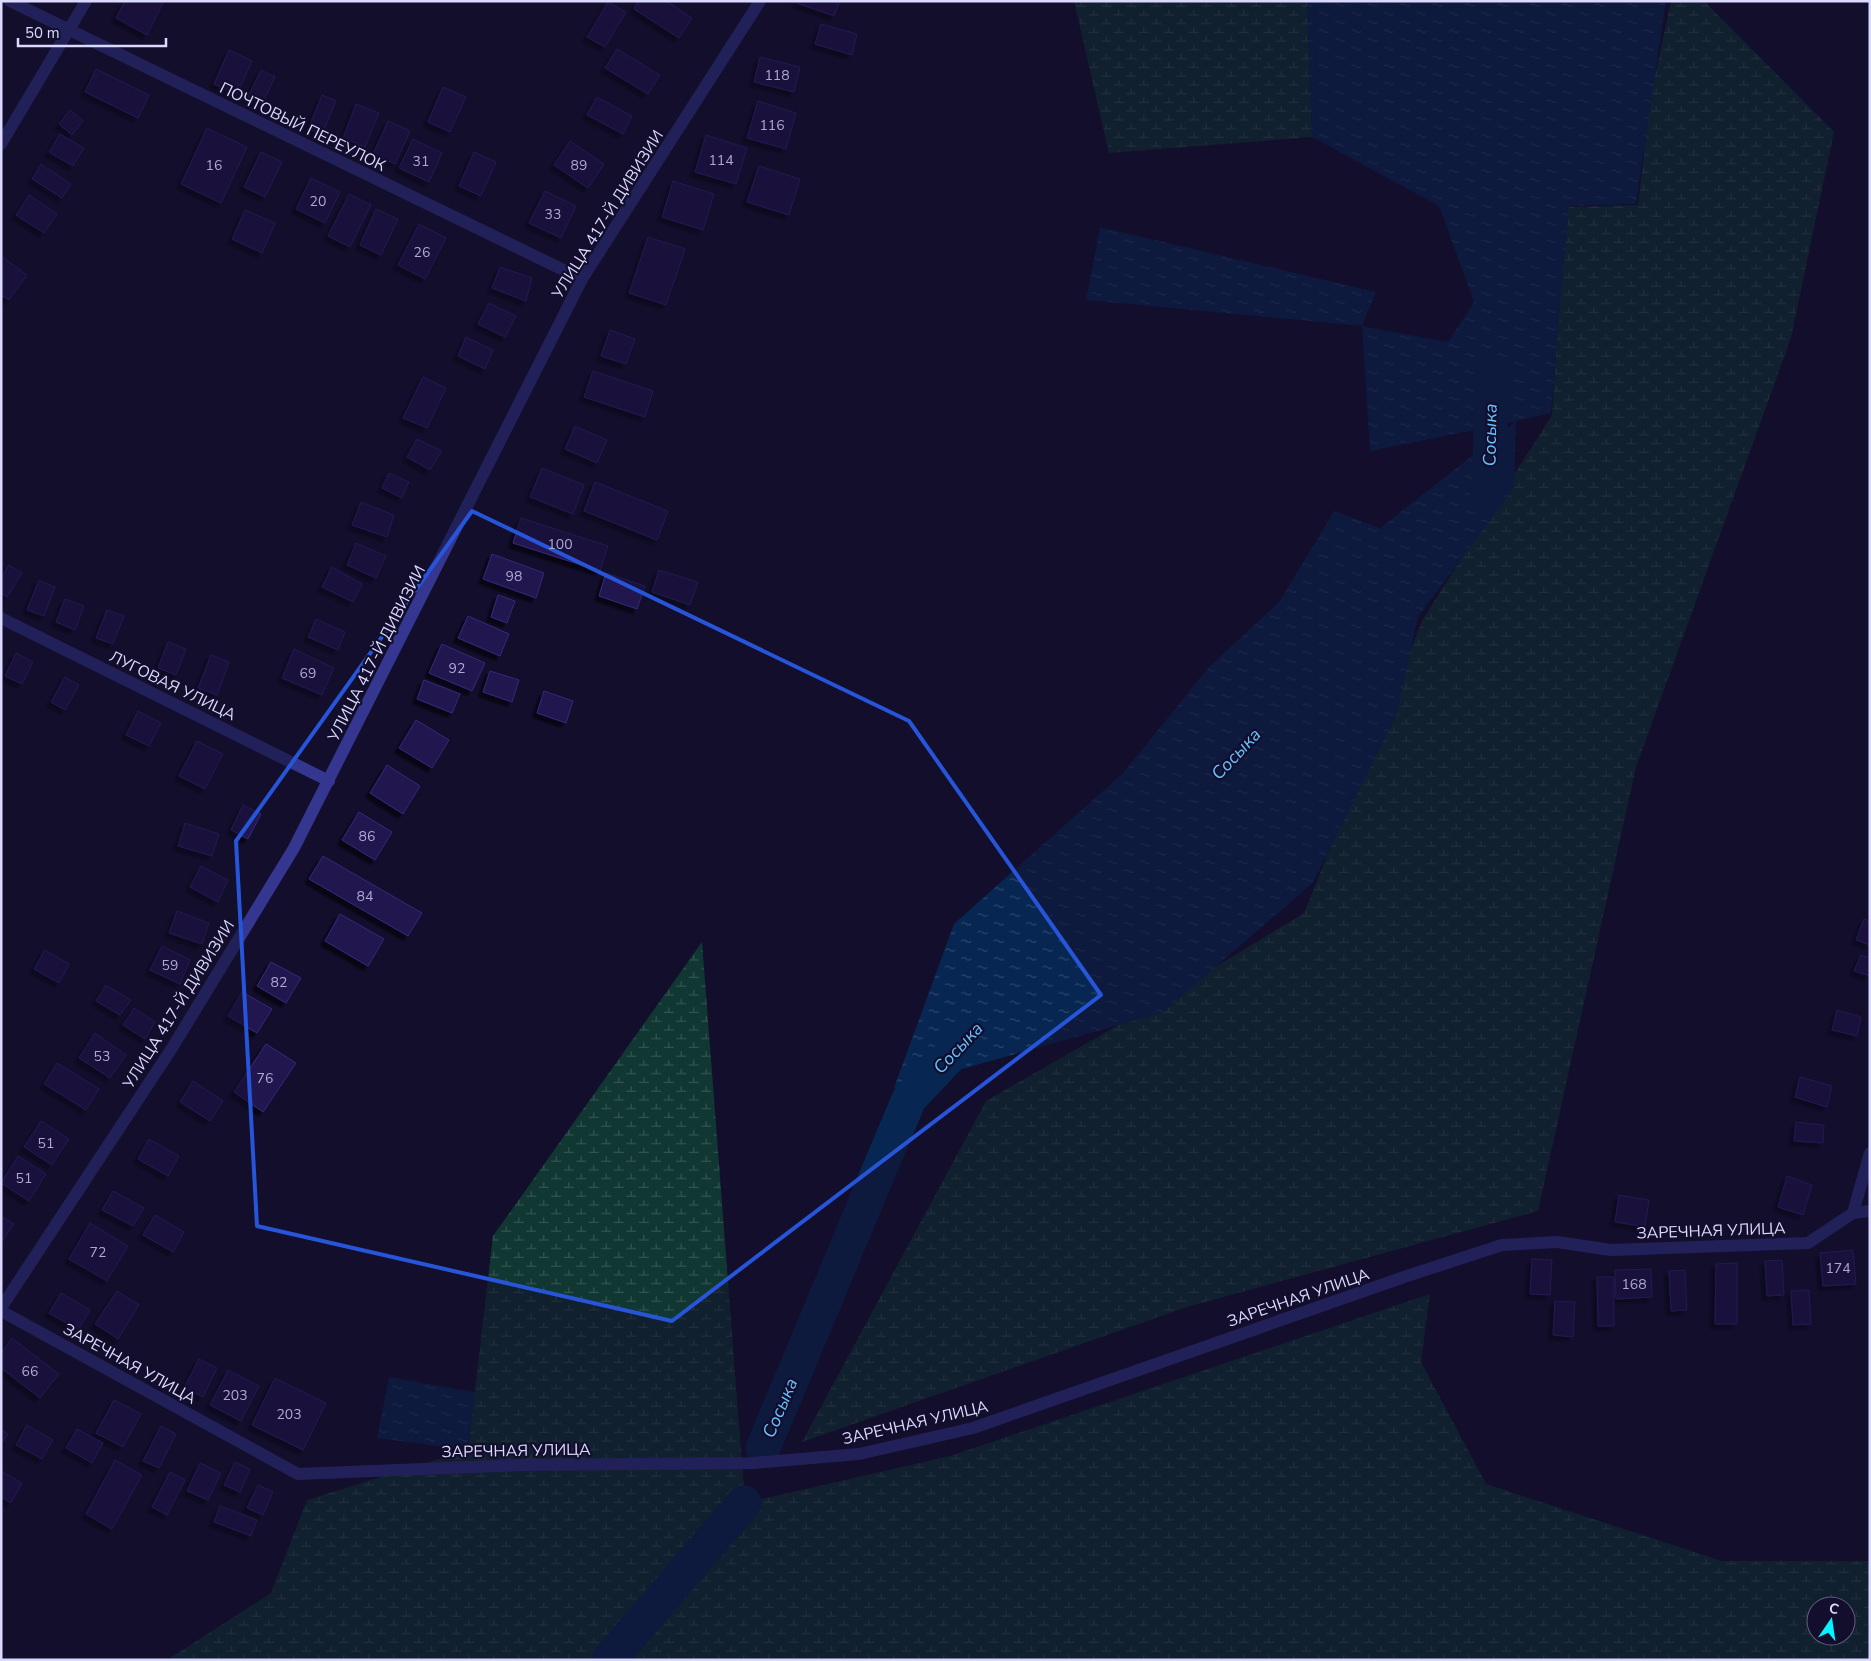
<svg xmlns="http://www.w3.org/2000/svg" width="1871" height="1661" font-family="'Nunito Sans',sans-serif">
<defs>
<pattern id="wetland-marsh" width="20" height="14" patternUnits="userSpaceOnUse" patternTransform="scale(1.25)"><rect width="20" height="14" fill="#113733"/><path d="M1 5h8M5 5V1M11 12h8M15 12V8" fill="none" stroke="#335352"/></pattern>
<pattern id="water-ripples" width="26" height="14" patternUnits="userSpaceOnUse" patternTransform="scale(1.25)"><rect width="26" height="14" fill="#072752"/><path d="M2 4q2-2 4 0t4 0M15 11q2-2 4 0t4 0" fill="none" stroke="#2b466c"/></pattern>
<filter id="shadow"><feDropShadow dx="-4.5" dy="4.5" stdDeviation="1" flood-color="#0009"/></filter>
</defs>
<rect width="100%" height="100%" fill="#120e2c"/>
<!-- wetland -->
<g fill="url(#wetland-marsh)" fill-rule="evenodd">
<polygon points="1074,1 1307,1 1312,137 1109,153"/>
<polygon points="1671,1 1704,1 1834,132 1791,338 1636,767 1538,1211 1187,1307 802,1442 986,1101 1146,1009 1304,913 1423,619 1552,415 1565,207 1638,205 1651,95"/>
<path d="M702 942 745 1503 950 1456 1430 1294 1421 1362 1486 1484 1722 1561H1870V1660H167L271 1593 307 1500 468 1450 493 1236ZM1816 1606H1846V1636H1816Z"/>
</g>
<!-- water -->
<g fill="url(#water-ripples)">
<polygon points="1307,1 1666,1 1636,204 1569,206 1551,413 1516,421 1514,488 1418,617 1397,714 1313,883 1162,1013 894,1088 954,924 1123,773 1209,667 1280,601 1334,511 1380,528 1515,422 1370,451 1362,326 1086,300 1100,227 1376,292 1362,326 1448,342 1474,302 1439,206 1312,137"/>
<polygon points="389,1377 475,1392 468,1450 377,1438"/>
</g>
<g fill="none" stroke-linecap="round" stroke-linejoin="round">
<!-- river -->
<g stroke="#072752" stroke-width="35">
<polyline points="1486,489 1490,485 1491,377"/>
<polyline points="763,1448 909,1099 961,1044"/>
<polyline points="609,1660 744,1503"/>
</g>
</g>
<!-- building -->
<g fill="#21184f" stroke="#35287d" filter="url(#shadow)">
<polygon points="125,1 164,1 147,35 116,18"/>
<polygon points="638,1 666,1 692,18 679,38 634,9"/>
<polygon points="798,1 840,1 834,16 797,3"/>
<polygon points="608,2 626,12 605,47 587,37"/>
<polygon points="821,24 857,34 852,55 815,44"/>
<polygon points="617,49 660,75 648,94 605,68"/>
<polygon points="229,50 252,61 237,94 214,84"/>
<polygon points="760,57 800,67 794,92 754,82"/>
<polygon points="96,69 149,95 138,118 85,92"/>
<polygon points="261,70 275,77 262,104 248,97"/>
<polygon points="443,87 466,97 450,132 428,122"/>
<polygon points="322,95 336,101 322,134 308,129"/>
<polygon points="597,97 632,116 623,134 587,115"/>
<polygon points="758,101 796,113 786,149 747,138"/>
<polygon points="356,104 379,113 365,147 343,138"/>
<polygon points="70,110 83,121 72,135 59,124"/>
<polygon points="388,121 410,131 395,164 373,154"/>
<polygon points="207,128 247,147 221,203 181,184"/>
<polygon points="60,134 84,148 73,166 49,152"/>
<polygon points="706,135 747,148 736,184 695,172"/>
<polygon points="413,139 442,153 429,182 399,168"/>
<polygon points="570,141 604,164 588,188 554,165"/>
<polygon points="261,152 282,162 265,197 244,187"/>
<polygon points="474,152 496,162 481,196 459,186"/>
<polygon points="41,164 71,184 62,198 32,179"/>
<polygon points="759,166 800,179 789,215 747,202"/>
<polygon points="311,178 340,192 325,223 296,209"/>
<polygon points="673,181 714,194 703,230 662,217"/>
<polygon points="545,191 576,206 561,238 529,223"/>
<polygon points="349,194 371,205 350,247 328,236"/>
<polygon points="29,195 57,214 44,233 16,215"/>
<polygon points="376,209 398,219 381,255 360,245"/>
<polygon points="245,210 275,223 262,253 232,239"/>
<polygon points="419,224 446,238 425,279 398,265"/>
<polygon points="648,237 685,249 666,305 629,293"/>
<polygon points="1,256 27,275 9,300 1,295"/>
<polygon points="500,267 532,278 526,301 492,288"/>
<polygon points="489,303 516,316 505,337 478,324"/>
<polygon points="610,330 635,339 626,364 601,356"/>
<polygon points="466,337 493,350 485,369 458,356"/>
<polygon points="593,371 653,391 645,417 584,397"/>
<polygon points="423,377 446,388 427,428 403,418"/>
<polygon points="575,426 607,440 597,463 565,449"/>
<polygon points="417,439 442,451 430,470 407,457"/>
<polygon points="542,468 584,485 573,514 530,497"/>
<polygon points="389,473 409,482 402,498 382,488"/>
<polygon points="595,482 668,511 657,540 584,511"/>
<polygon points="361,502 394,515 387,537 352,525"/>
<polygon points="521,518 608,546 600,571 513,543"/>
<polygon points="356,543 386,556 376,578 347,565"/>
<polygon points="492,554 544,573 536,598 483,579"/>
<polygon points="9,565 22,573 7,597 1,593 1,578"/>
<polygon points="332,567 362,584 353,602 322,587"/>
<polygon points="659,570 698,582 690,605 652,592"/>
<polygon points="606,573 645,586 637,609 599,596"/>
<polygon points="39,580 55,587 44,616 27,610"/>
<polygon points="498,595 515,601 507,623 491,617"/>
<polygon points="65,599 84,606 75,630 56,622"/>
<polygon points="107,610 124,616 113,644 96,638"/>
<polygon points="468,616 509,634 500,656 458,638"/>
<polygon points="316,619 345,632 338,650 308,637"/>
<polygon points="168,642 186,649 176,675 158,668"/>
<polygon points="442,644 485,663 472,691 429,673"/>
<polygon points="294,649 334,668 322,695 282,678"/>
<polygon points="16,653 33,662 22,684 5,676"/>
<polygon points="211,655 229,662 217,695 198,688"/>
<polygon points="490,671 519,680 512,702 483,692"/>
<polygon points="65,677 79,685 65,710 51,702"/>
<polygon points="424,680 460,694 452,713 417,699"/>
<polygon points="544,691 573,701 566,723 537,713"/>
<polygon points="138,711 161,723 149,746 126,735"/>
<polygon points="416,720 449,740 432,768 399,748"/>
<polygon points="197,741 223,754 205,789 179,776"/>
<polygon points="387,765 420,786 403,814 370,793"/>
<polygon points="243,805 261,814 248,839 231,830"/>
<polygon points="359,812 392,832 375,860 342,840"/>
<polygon points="185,823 219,834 212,856 178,846"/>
<polygon points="323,856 422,913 408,936 309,879"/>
<polygon points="201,866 228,880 218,902 190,887"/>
<polygon points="177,911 209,923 202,944 169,933"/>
<polygon points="340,914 384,939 368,966 325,941"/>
<polygon points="1864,919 1870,921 1870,945 1856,940"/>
<polygon points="162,946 190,960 180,984 150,970"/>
<polygon points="45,950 69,964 59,983 34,969"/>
<polygon points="1861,955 1870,958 1870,976 1854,971"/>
<polygon points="271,962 301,978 286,1003 257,986"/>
<polygon points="106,985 131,1000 120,1015 96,1001"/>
<polygon points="242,992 272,1009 257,1033 228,1016"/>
<polygon points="134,1008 155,1022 145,1039 123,1025"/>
<polygon points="1837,1010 1861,1017 1857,1036 1832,1030"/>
<polygon points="95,1033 126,1055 110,1078 79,1058"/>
<polygon points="266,1044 296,1063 263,1112 234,1092"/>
<polygon points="57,1063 99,1089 86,1110 44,1084"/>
<polygon points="1800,1077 1832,1086 1827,1107 1795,1097"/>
<polygon points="193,1081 223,1101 210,1121 180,1102"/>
<polygon points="41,1121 69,1139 52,1165 24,1147"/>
<polygon points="1796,1122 1824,1125 1823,1143 1794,1141"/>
<polygon points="149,1139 179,1156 168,1176 138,1159"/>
<polygon points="18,1156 46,1174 29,1201 1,1183"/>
<polygon points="1787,1176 1812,1185 1803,1215 1778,1207"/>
<polygon points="113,1191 144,1208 133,1226 102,1210"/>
<polygon points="1619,1195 1649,1200 1645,1227 1615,1222"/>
<polygon points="155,1215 184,1232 173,1252 143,1235"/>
<polygon points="1,1216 14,1224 1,1243"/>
<polygon points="90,1223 128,1246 107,1281 69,1259"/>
<polygon points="1853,1250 1856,1284 1823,1286 1820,1253"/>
<polygon points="1532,1259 1552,1260 1550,1295 1530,1294"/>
<polygon points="1782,1260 1784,1295 1767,1296 1765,1261"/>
<polygon points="1737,1263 1737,1324 1715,1324 1716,1264"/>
<polygon points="1651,1269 1652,1297 1616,1299 1615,1270"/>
<polygon points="1685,1270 1687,1310 1671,1311 1669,1271"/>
<polygon points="1597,1277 1614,1277 1614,1326 1598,1326"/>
<polygon points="1809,1290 1811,1324 1793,1325 1791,1291"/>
<polygon points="117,1291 139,1305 118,1339 95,1324"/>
<polygon points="61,1293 90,1310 78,1330 49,1313"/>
<polygon points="1555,1301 1575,1302 1573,1337 1553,1335"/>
<polygon points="12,1338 59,1374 40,1398 1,1368 1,1353"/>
<polygon points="199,1359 217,1368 203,1397 184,1388"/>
<polygon points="228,1370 259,1386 241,1421 210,1405"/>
<polygon points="275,1378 326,1403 303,1450 252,1425"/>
<polygon points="114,1400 141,1414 123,1447 96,1433"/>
<polygon points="27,1425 53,1440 42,1459 16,1445"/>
<polygon points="161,1426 176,1434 159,1468 143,1461"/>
<polygon points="77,1429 103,1443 92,1463 66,1448"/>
<polygon points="1,1430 8,1434 1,1444"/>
<polygon points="115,1460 142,1475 112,1529 86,1514"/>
<polygon points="235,1462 250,1469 240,1492 224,1485"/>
<polygon points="200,1463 221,1473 208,1500 187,1491"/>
<polygon points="1,1471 22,1483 11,1503 1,1497"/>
<polygon points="170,1472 185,1480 167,1515 152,1507"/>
<polygon points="258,1485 273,1492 263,1515 247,1508"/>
<polygon points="220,1506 257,1520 251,1536 214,1522"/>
</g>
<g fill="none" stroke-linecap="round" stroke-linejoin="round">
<!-- minor -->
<g stroke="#353690" stroke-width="12">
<polyline points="10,1 582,279"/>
<polyline points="1,144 86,1"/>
<polyline points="1,618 329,781"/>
<polyline points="1853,1213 1870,1153"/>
<polyline points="1,1308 172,1048 294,848 582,279 760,1"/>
<polyline points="1,1311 298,1474 522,1465 752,1463 859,1454 973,1428 1407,1276 1502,1245 1557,1242 1611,1250 1808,1243 1853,1213 1870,1211"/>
</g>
</g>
<!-- marked area -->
<path d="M0 0H1871V1661H0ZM472 511 909 721 1101 995 672 1321 257 1226 236 841Z" fill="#120e2c" fill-opacity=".55" fill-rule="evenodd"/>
<path fill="none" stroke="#2755da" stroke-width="4" stroke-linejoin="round" d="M472 511 909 721 1101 995 672 1321 257 1226 236 841Z"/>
<g text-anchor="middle" stroke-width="4.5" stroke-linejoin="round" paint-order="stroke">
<!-- number labels -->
<g font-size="14" fill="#ada9d3">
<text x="777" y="80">118</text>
<text x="772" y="130">116</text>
<text x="721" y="165">114</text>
<text x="421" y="166">31</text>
<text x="214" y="170">16</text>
<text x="579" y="170">89</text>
<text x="318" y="206">20</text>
<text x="553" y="219">33</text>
<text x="422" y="257">26</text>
<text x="560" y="549">100</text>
<text x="514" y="581">98</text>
<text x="457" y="673">92</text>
<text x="308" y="678">69</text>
<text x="367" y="841">86</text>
<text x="365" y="901">84</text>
<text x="170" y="970">59</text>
<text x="279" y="987">82</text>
<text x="102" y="1061">53</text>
<text x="265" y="1083">76</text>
<text x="46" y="1148">51</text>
<text x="24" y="1183">51</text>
<text x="98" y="1257">72</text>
<text x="1838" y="1273">174</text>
<text x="1634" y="1289">168</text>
<text x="30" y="1376">66</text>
<text x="235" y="1400">203</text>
<text x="289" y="1419">203</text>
</g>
<!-- street labels -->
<g font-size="16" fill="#dcd9ff" stroke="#120e2c">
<text transform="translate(303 126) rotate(26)" y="6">ПОЧТОВЫЙ ПЕРЕУЛОК</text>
<text transform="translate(607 214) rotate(-58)" y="6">УЛИЦА 417-Й ДИВИЗИИ</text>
<text transform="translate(376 653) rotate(-63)" y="6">УЛИЦА 417-Й ДИВИЗИИ</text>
<text transform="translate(173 685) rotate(26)" y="6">ЛУГОВАЯ УЛИЦА</text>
<text transform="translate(178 1004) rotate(-58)" y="6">УЛИЦА 417-Й ДИВИЗИИ</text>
<text transform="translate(1711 1230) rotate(-2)" y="6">ЗАРЕЧНАЯ УЛИЦА</text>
<text transform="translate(1298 1297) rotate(-19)" y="6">ЗАРЕЧНАЯ УЛИЦА</text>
<text transform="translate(130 1363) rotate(29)" y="6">ЗАРЕЧНАЯ УЛИЦА</text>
<text transform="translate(915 1422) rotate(-13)" y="6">ЗАРЕЧНАЯ УЛИЦА</text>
<text transform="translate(516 1450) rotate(-1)" y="6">ЗАРЕЧНАЯ УЛИЦА</text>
</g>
<!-- water labels -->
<g font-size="18" font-style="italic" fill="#67c1ff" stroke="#120e2c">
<text transform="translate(1490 435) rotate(-89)" y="6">Сосыка</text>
<text transform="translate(1236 754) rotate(-47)" y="6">Сосыка</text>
<text transform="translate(958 1048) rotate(-47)" y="6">Сосыка</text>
<text transform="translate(780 1408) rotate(-67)" y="6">Сосыка</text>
</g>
</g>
<!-- border -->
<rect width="1871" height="1661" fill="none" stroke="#dcd9ff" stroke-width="5"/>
<!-- north arrow -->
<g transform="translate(1831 1621) rotate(13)"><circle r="24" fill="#120e2c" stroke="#635f80"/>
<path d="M0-4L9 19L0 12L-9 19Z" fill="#05f3ff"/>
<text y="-8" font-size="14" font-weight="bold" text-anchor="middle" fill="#dcd9ff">С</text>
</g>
<!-- scale -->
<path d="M18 38v8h148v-8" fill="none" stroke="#dcd9ff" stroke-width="2.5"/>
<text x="25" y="38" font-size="15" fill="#dcd9ff" stroke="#120e2c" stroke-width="4" paint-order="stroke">50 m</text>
</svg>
